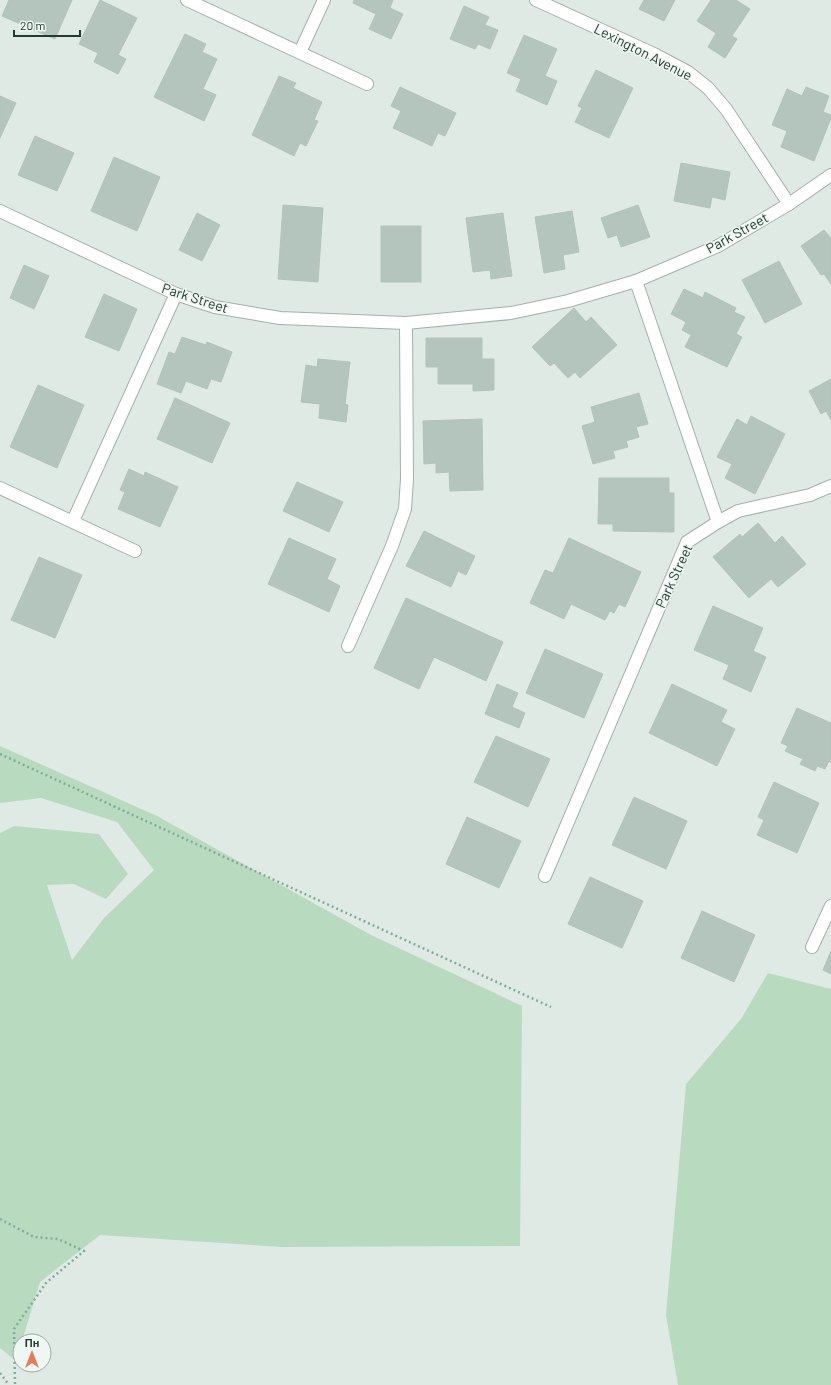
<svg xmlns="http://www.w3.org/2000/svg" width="831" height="1385" font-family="Barlow,sans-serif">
<rect width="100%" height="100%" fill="#dfeae4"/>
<!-- green -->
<g fill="#b8dbbf">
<polygon points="0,746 157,816 371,935 522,1006 520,1246 281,1247 100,1235 40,1282 22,1341 20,1341 16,1361 0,1348 0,833 14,826 99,834 128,874 106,899 74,884 47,885 72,960 104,918 154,870 117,822 41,798 0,803"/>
<polygon points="768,973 831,989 831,1385 678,1385 666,1315 686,1084 741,1019"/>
</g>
<!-- building -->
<g fill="#b4c5bd" stroke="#b2c3bb">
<polygon points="9,0 72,0 55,39 2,16"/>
<polygon points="100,0 137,18 118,55 126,59 118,74 94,62 98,53 79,44"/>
<polygon points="354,0 393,0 390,8 403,14 391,39 369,29 376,14 353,3"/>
<polygon points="644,0 675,0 664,21 639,9"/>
<polygon points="711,0 736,0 750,9 732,36 737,39 725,58 708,47 716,33 697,21"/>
<polygon points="464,6 489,17 485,25 498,30 490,49 478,44 475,49 450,39"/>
<polygon points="185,34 206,44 202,52 217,59 203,89 216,95 204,121 154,97"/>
<polygon points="524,35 557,49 545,76 557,81 547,105 516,91 521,79 507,73"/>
<polygon points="596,70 633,88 609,138 575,122 582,108 578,106"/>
<polygon points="279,76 296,83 293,88 322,102 314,120 318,121 306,146 300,143 294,156 252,135"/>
<polygon points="400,87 456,113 445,136 438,133 432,146 393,128 401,111 391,106"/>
<polygon points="806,87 829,96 823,112 831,115 831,118 814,161 781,147 787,131 772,125 787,89 802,96"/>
<polygon points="0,96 16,103 0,138"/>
<polygon points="35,136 74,153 57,191 18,175"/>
<polygon points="114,157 160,177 137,231 91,211"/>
<polygon points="681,163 730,172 725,200 712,197 710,208 674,201"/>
<polygon points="283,205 323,208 318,282 278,279"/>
<polygon points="638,205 650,237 621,247 617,235 608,238 601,218"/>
<polygon points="572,211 579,252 563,255 565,269 544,273 535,217"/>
<polygon points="197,213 220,225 202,261 179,250"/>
<polygon points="503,213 512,276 491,279 490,270 473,272 466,218"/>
<rect x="381" y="226" width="40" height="56"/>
<polygon points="824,230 831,238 831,284 824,274 821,275 801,246"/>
<polygon points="779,261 802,304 765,323 742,280"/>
<polygon points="24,265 49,276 34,309 10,298"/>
<polygon points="684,289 703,298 705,292 736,308 734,312 745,317 736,334 742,337 727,367 685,347 691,335 682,330 686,322 671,314"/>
<polygon points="104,294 137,309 119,351 85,337"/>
<polygon points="574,308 586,322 591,317 617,345 580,378 575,372 568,378 554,363 550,366 532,347"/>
<polygon points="182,337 206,345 207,342 232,352 221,382 211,379 207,389 186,381 181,393 157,384 169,352 175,354"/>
<polygon points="426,338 482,338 482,359 494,359 494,390 473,391 473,384 438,384 438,367 426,367"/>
<polygon points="318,359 350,362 345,404 348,405 346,422 319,418 320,404 301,402 306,365 317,367"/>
<polygon points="831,379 831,420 826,411 821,414 809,391"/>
<polygon points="38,385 84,405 57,468 10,447"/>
<polygon points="639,393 648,424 636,427 639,437 626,441 628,447 613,451 615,458 593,464 582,426 595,422 591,407"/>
<polygon points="175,398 230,423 212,463 157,439"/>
<polygon points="751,416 785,434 755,494 725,478 732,464 717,457 737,419 747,425"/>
<polygon points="482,419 483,490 450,491 449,472 436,473 436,463 424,464 423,421"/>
<polygon points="129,469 144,476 145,472 178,487 160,527 118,509 125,492 120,490"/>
<polygon points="599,478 669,478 669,493 674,493 674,532 613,531 613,524 598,524"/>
<polygon points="297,482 343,502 329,532 283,511"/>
<polygon points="758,523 775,543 782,536 806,564 778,587 771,579 749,598 713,557 740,534 742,537"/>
<polygon points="424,531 475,556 466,575 458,571 451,587 406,566"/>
<polygon points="289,538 336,559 327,579 340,586 329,612 268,584"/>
<polygon points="569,538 641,572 625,607 619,604 614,613 610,611 605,620 571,604 564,619 530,603 545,570 553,573"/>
<polygon points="39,557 82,575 55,638 11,620"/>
<polygon points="406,598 503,642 486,681 434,657 419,689 374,668"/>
<polygon points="713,606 763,628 753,651 766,657 751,692 723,679 729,665 694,650"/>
<polygon points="545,649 603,674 584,718 526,693"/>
<polygon points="497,684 518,693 512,707 525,713 519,728 485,714"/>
<polygon points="672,684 727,710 721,722 735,729 717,766 649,733"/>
<polygon points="797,708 831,723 831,762 829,761 825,769 817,766 815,771 800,764 803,759 785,751 788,746 781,743"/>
<polygon points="496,736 550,759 528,807 474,782"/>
<polygon points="774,782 819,803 797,853 757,835 764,820 758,817"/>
<polygon points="634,797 687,821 666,869 612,845"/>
<polygon points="467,817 521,841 499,888 446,864"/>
<polygon points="590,877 643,901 622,948 568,924"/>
<polygon points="702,911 755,935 734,982 681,958"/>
<polygon points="831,951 831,974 823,970"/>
</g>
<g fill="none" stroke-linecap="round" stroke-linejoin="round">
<!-- minor casing -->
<g stroke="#a2b2ab" stroke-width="14">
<g id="minor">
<polyline points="187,0 367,84"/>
<polyline points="536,0 654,54 688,72 708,88 726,109 789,204"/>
<polyline points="300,52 324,0"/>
<polyline points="0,211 176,294 215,307 280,318 406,323 511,313 568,301 636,281 718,246 789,204 831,175"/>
<polyline points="0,488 135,551"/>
<polyline points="73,521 176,294"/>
<polyline points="718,522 738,511 810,495 831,486"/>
<polyline points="348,646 392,546 405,509 407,479 406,323"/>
<polyline points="545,876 687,542 718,522 636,281"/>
<polyline points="812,947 831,906"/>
</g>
</g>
<!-- path -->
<g stroke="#80ad9c" stroke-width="2.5" stroke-dasharray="2 3" stroke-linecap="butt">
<polyline points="0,754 551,1007"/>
<polyline points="0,1219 34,1237 58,1239 84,1251 46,1283 14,1329 15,1385"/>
<polyline points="0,1373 9,1385"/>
</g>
<!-- minor -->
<use href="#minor" stroke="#fff" stroke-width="12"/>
</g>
<g text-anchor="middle" stroke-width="3" stroke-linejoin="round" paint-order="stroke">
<!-- street labels -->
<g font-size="14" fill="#203a31" stroke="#eff7f3">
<text transform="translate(643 52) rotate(27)" y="5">Lexington Avenue</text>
<text transform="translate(737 233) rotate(-29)" y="5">Park Street</text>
<text transform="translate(195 298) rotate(18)" y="5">Park Street</text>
<text transform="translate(674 576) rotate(-65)" y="5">Park Street</text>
</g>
</g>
<!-- north arrow -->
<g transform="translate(32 1353)"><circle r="19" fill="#eff7f3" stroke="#9caba5"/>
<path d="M0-3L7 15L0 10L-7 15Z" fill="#f07458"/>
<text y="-6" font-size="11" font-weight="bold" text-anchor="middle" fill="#203a31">Пн</text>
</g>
<!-- scale -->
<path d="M14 30v6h66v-6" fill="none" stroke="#203a31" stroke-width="2"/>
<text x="20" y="30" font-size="12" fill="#203a31" stroke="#eff7f3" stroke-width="3" paint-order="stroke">20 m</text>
</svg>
